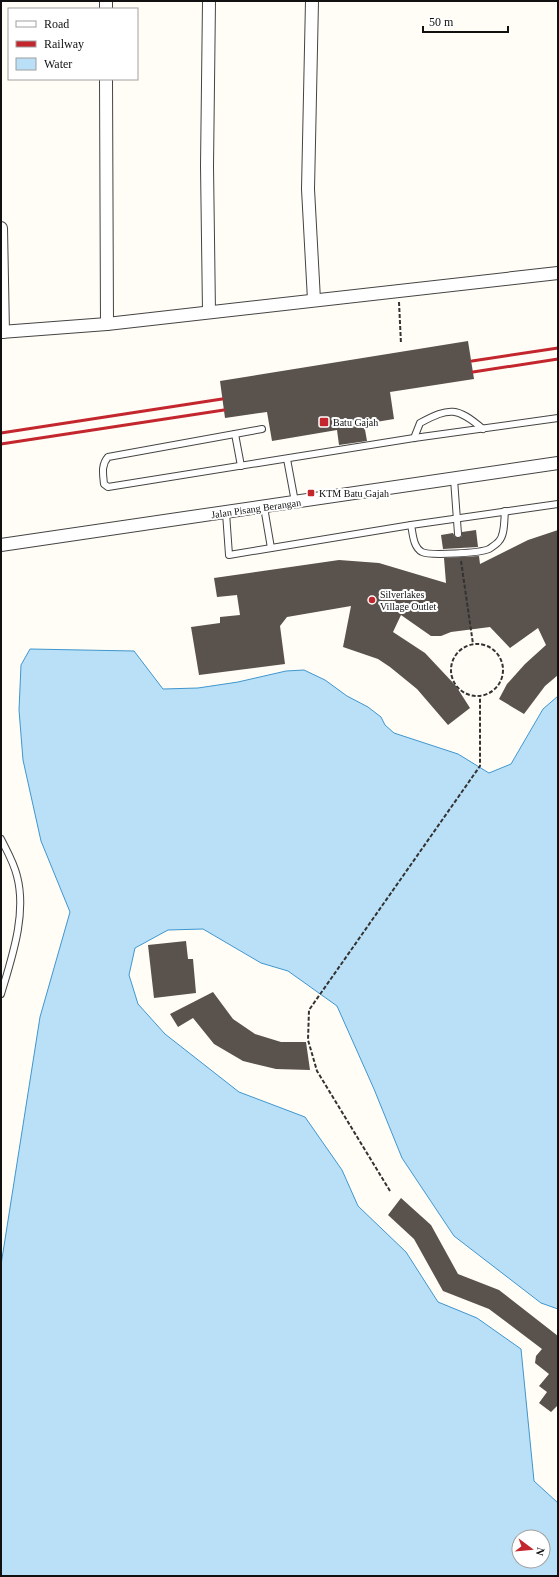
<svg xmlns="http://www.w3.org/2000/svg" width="559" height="1577" font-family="Georgia,serif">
<rect width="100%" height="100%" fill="#fffdf5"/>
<!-- water -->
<path fill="#b9e0f7" stroke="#3f96cf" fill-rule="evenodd" d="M30 649 134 651 163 689 198 688 238 682 286 671 304 670 325 680 347 696 368 707 381 717 385 725 394 733 458 754 489 773 511 764 543 709 558 696V1309L541 1303 454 1236 402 1158 374 1089 337 1006 288 971 261 963 203 929 168 930 135 948 129 975 138 1004 165 1034 239 1092 305 1117 342 1170 358 1206 406 1252 438 1302 477 1318 521 1349 534 1481 558 1503V1576H1V1265L40 1017 70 912 41 841 23 760 19 710 21 665ZM519 1537H543V1561H519Z"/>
<!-- building -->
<g fill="#5a524d">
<polygon points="468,341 474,379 390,392 394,419 364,424 367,441 339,445 337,430 272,441 267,412 225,418 220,381"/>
<polygon points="476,530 478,547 443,549 441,535 453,533 455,537 459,538 462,536 462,532"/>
<polygon points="558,530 558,675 545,686 524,714 499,699 507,684 525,664 546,645 538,628 510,648 490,627 451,632 441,636 431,636 401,615 393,632 425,653 456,686 470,708 448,725 417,689 390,667 378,659 343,647 351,606 287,617 280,626 285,664 199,675 191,627 220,623 220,617 240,615 237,595 217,597 214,578 339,560 379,563 446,583 444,558 479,556 480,564 528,540"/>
<polygon points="186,941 188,959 193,959 196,993 154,998 148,945"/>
<polygon points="213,992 233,1019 255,1034 281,1042 306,1042 310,1070 276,1069 243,1061 214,1044 193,1018 178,1027 170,1014"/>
<polygon points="401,1198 431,1225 458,1274 499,1290 558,1336 558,1405 551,1412 539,1403 547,1392 539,1386 549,1374 535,1363 536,1356 542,1349 489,1309 443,1291 414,1239 388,1215"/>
</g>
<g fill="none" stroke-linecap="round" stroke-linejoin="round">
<!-- service casing -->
<g stroke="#444" stroke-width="8">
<g id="service">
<path d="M262 429 108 457C101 465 103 474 104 484L108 487 414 438 558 418"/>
<polyline points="235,434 241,466"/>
<path d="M414 438 420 423C450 407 457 407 483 429"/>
<polyline points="287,459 295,502"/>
<polyline points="454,479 458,534"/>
<polyline points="264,507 271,548"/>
<polyline points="226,513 229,555 411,525 558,504"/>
<path d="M411 525C413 534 413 547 422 552 430 556 481 553 489 549 492 547 497 544 499 541 505 535 504 520 505 511"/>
<path d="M1 839C7 851 14 863 17 876 27 914 12 957 1 994"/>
</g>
</g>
<!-- minor casing -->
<g stroke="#444" stroke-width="14">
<g id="minor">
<polyline points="106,1 106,9"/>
<polyline points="312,1 308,189 314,300"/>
<polyline points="106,79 107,324"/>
<polyline points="1,228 3,332"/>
<polyline points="209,312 207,166 209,1"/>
<polyline points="1,332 107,324 558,273"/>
<polyline points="1,545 558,463"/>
</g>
</g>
<!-- path -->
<g stroke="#333" stroke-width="2" stroke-dasharray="4 2" stroke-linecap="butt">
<polyline points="399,302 401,344"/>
<polyline points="461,561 473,644"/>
<circle cx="477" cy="670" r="26"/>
<polyline points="390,1191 317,1071 308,1040 309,1010 480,766 480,696"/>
</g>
<!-- service -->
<use href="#service" stroke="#fff" stroke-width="6"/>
<!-- minor -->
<use href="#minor" stroke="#fff" stroke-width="12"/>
<!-- rail -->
<g stroke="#c4262e" stroke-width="3">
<polyline points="472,361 558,348"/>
<polyline points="473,372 558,359"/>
<polyline points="1,433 222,399"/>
<polyline points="1,444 224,410"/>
</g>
</g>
<!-- markers -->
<g fill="#c4262e" stroke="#fff" stroke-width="1.5">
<rect x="319" y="417" width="10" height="10" rx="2"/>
<rect x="307" y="489" width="8" height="8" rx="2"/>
<circle cx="372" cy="600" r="4"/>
</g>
<g text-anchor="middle" stroke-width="4" stroke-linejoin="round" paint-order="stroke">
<!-- poi labels -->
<g font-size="10" fill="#111" stroke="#fff" text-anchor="start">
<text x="333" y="426">Batu Gajah</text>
<text x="319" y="497">KTM Batu Gajah</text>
<text x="380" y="598">Silverlakes<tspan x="380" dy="12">Village Outlet</tspan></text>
</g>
<!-- street labels -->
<g font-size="10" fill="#111" stroke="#fff">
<text transform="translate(256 508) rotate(-8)" y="4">Jalan Pisang Berangan</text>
</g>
</g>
<!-- border -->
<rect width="559" height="1577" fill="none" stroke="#111111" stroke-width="4"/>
<!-- legend -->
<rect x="8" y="8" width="130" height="72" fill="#ffffff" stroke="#a0a0a0"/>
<rect x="16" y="21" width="20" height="6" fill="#ffffff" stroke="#a0a0a0"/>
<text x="44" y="28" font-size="12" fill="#111111">Road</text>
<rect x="16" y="41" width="20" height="6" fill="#c4262e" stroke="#a0a0a0"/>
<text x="44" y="48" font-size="12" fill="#111111">Railway</text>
<rect x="16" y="58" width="20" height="12" fill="#b9e0f7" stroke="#a0a0a0"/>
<text x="44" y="68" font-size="12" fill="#111111">Water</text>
<!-- north arrow -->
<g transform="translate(531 1549) rotate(106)"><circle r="19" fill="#ffffff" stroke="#a0a0a0"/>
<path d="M0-3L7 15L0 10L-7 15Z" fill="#c4262e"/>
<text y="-6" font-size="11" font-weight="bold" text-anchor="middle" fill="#111111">N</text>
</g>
<!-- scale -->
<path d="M423 26v6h85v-6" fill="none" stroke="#111111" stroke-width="2"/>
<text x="429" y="26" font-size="12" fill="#111111" stroke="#ffffff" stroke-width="3" paint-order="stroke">50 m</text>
</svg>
